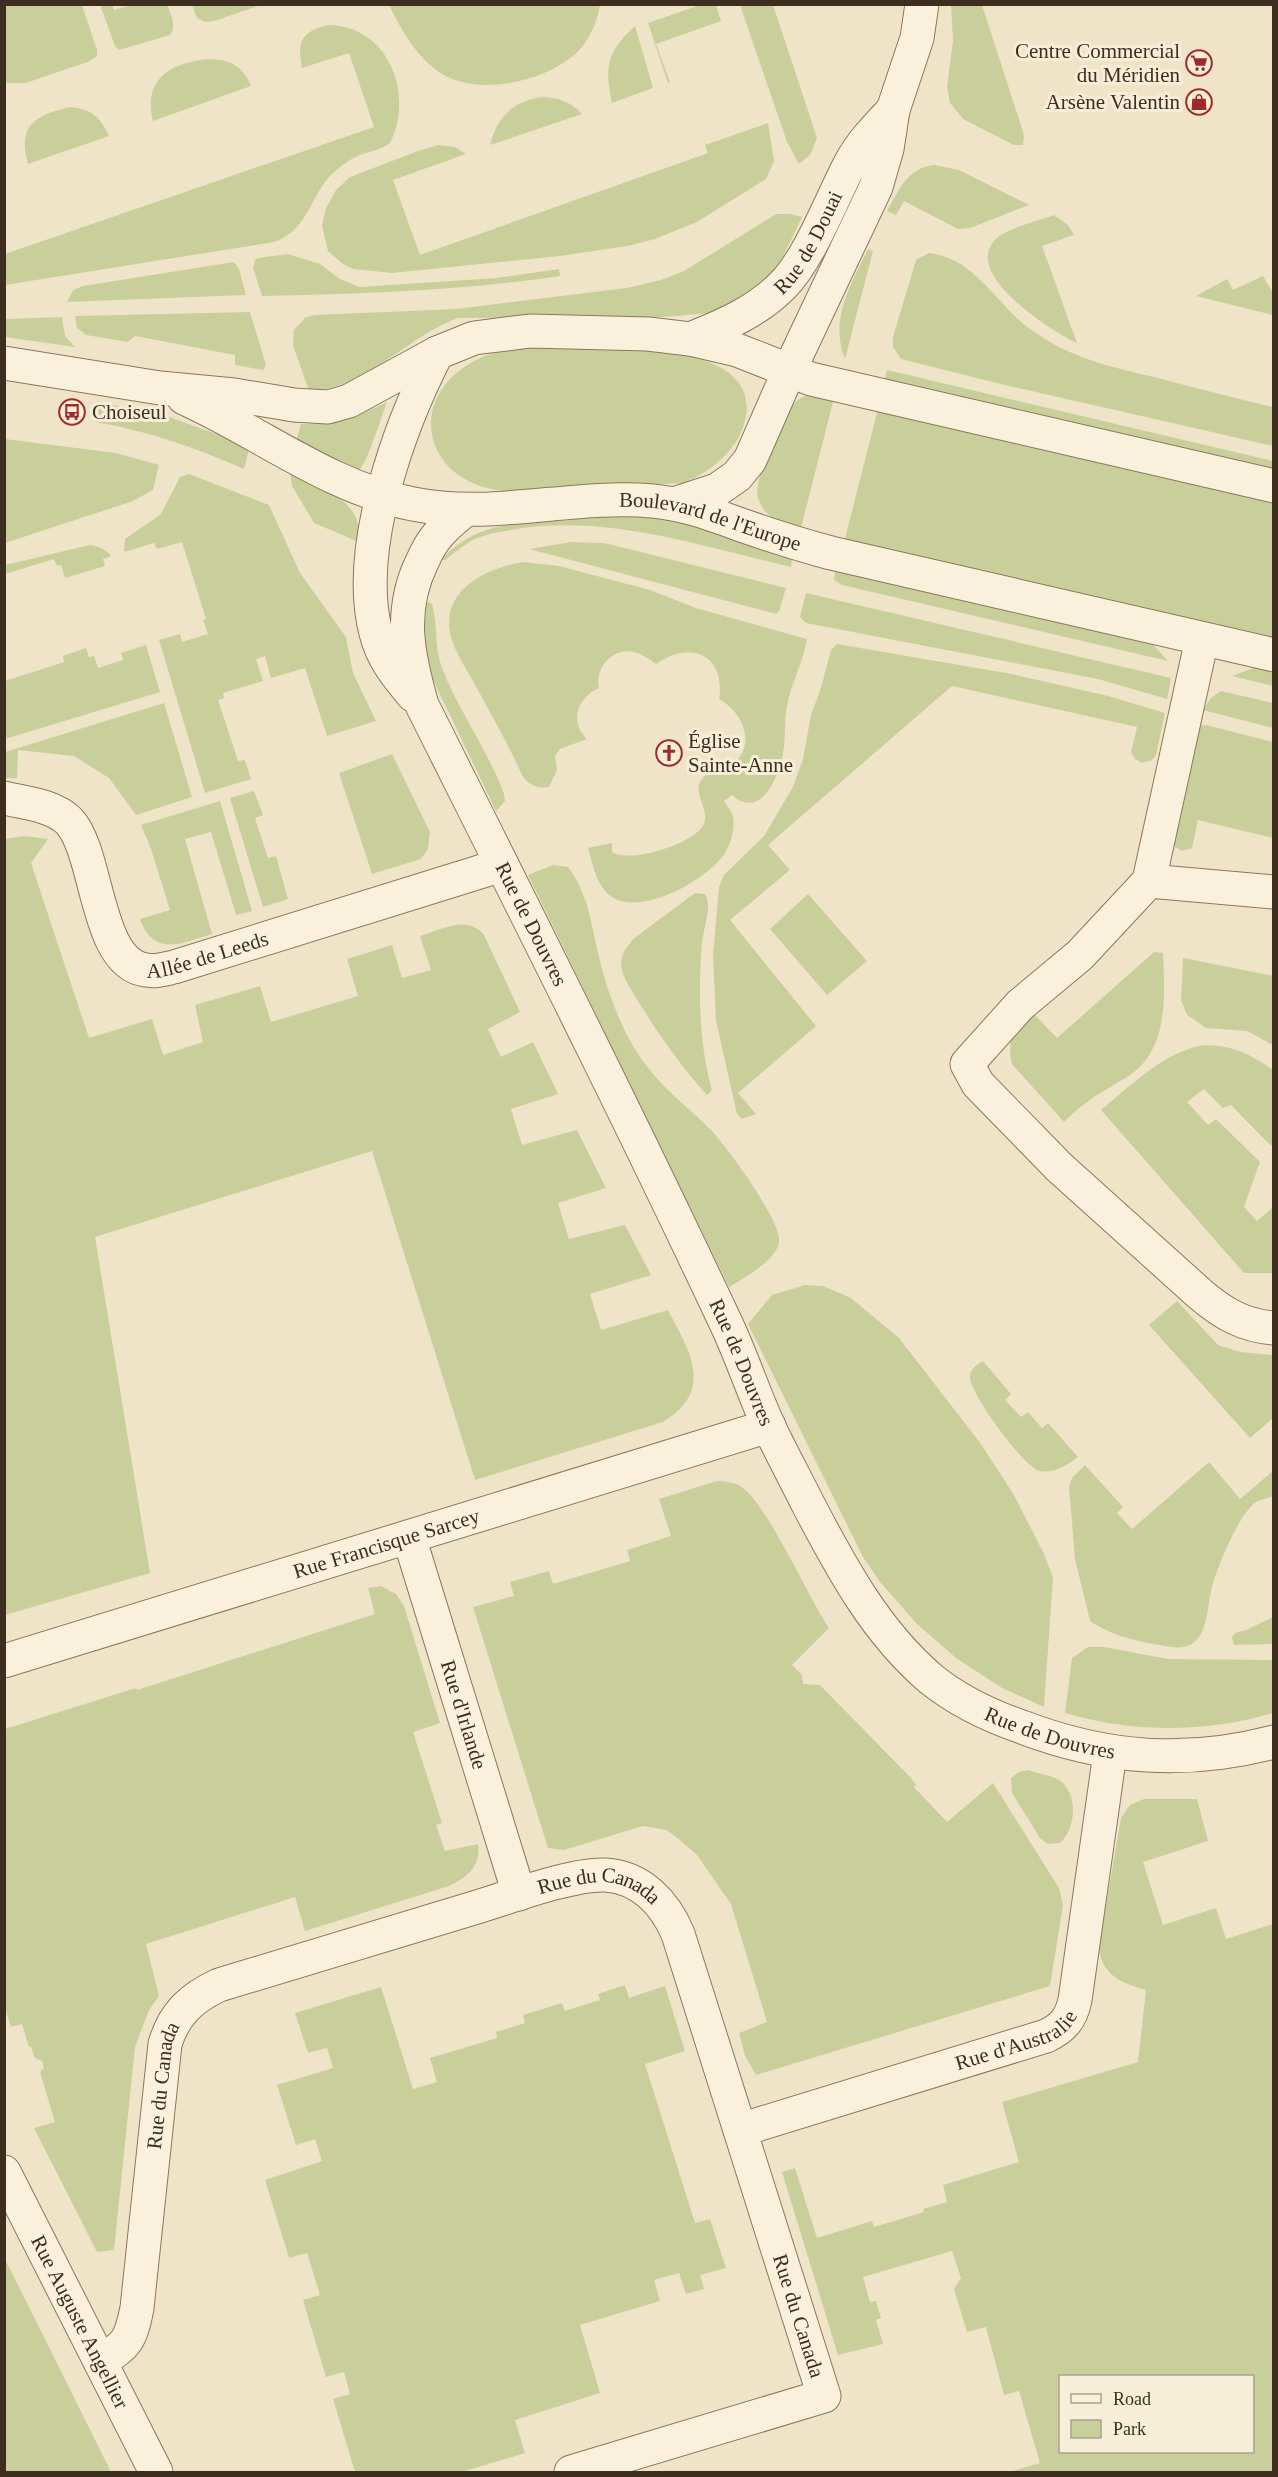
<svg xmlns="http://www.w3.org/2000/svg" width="1278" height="2477" font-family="Georgia,serif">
<rect width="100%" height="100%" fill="#f0e4c8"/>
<!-- green -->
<g fill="#c9cf9b" fill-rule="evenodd">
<polygon points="4,5 82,5 97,50 97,56 90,61 26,83 5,83"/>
<path d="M100 5H112L114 10 131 5H167C171 15 177 26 170 35L119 50 115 46Z"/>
<polygon points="192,5 192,4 261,5 214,21 205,22 197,18"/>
<path d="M389 5H600C597 23 588 44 573 56 541 82 479 96 442 74 418 59 401 30 389 5Z"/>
<polygon points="700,5 716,5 721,21 656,44 670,82 668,83 648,23"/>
<polygon points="740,5 773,5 817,138 810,155 799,164 787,142"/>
<polygon points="951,5 982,5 1024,135 1023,145 1014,145 963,119 950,103 947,87 953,41"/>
<path d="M328 25C388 25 415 94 390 143 381 150 371 151 360 155 350 159 341 166 333 173 310 195 308 231 274 242L5 285V254L374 127 349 53 302 68C297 41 301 32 328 25Z"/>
<path d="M635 26 653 88 612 103C604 66 607 52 635 26Z"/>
<path d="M210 59C231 60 243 66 251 86L153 121C142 78 172 62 210 59Z"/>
<path d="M541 97C557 97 571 102 582 114L490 145C497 117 512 102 541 97Z"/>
<path d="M70 107C92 109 100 117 109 136L28 164C17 125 35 115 70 107Z"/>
<polygon points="768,123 774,161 766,179 697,222 655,239 627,246 560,256 392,273 353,269 343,264 328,251 322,226 326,208 336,190 350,177 418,151 438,145 455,147 466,154 393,180 420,255 708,153 705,145"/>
<path d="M934 165 959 170 1029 205 970 228 958 229 904 201 896 215 887 211C899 190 907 168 934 165Z"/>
<path d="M776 214H791L802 217 782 259 759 289 712 313 662 317 458 318C404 338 371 387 309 391L293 345 294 330 305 318 314 315 456 309 627 288 661 280 684 271Z"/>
<path d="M1054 215 1068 225 1074 235 1042 246 1077 343C1051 331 962 274 995 240 1006 228 1039 221 1054 215Z"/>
<path d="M868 249 873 251 845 359C829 320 851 284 868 249Z"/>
<path d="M929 253C975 258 996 304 1030 329 1072 359 1108 366 1158 378 1196 388 1235 398 1273 407V446L992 382 901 359 893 347V337L916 260Z"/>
<path d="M288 254 320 264 340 279 360 287 496 278 559 269 560 276C461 291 361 294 262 296L253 268 255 260 258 258Z"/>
<polygon points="234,262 239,269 246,295 67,302 73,290 83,286"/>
<polygon points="1263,276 1273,293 1273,315 1196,296 1227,279 1233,290"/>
<polygon points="250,312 266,365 263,370 235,365 235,355 135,336 128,342 86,335 77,328 75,316"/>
<polygon points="62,317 65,336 75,347 5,337 5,319"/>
<path d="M540 346C589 348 771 334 744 424 736 452 709 473 683 483L507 491C419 485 402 390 485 356 502 348 522 348 540 346Z"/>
<polygon points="887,370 1273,461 1273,473 884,383"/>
<path d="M811 395 834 398 800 532C782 524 765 519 758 498 752 481 783 411 798 400 802 397 806 396 811 395Z"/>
<path d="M99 402 169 417 250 446 244 469C196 448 148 431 96 422Z"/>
<path d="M387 402C382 415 367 464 359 470L296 441 301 424C333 425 359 416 387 402Z"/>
<polygon points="878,409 1273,500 1273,642 844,542"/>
<polygon points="5,439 116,453 159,465 153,490 133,501 5,543"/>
<path d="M289 466C310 479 345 494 356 518 359 526 359 533 359 542L314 523 292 486Z"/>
<polygon points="189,474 269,505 300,573 346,637 353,673 376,721 327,736 305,668 271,678 265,656 256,659 263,681 223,693 224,698 218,700 238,761 245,760 251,779 205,793 159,640 180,634 182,642 208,634 203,620 206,619 182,542 157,549 154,543 124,552 125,539 161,514 180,477"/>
<path d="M645 514 683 521 793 555 791 567C699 546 605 513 511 530 499 532 486 534 475 539 464 544 455 553 445 560H441C450 550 461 541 474 535 514 516 599 517 645 514Z"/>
<polygon points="571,542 604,543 786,588 779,611 776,614 529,549"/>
<path d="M90 545C98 546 106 549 111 556L103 559 105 566 65 578 61 565 57 566 54 559 5 574V565Z"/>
<path d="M523 562 559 566 650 590 696 608 807 639C803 663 791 683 787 706 784 721 786 737 783 753 779 776 761 821 732 795L724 801C727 806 732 811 733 817 735 828 731 843 725 853 709 879 641 917 612 897 596 886 593 865 588 848L612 843V852C629 864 695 844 704 824 710 809 692 794 701 780 707 771 720 772 730 766 758 747 744 713 719 699 726 654 690 640 656 664 649 659 642 654 634 652 612 647 595 668 599 688 577 698 569 722 587 739L560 749 555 756 557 770 549 787C538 789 528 785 522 775 509 746 493 718 478 690 469 673 456 655 451 637 439 591 485 568 523 562Z"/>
<polygon points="836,566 1147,638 1168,661 842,585 834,580"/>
<polygon points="806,593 1171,678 1167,699 1098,679 806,623 800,617"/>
<path d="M428 602 432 604C438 625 434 647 442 668 459 712 488 750 504 794L505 801 496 811 423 659 420 603Z"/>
<polygon points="837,644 1012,674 1108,696 1165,713 1156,755 1152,760 1142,763 1135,759 1131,752 1137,727 952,686 768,845 790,870 730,920 816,1026 738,1093 756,1114 742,1119 737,1114 716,1021 713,956 719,887 724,875 764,836 793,787 803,759 811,715 821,688 831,650"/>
<polygon points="146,645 160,692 5,739 5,681 64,662 63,656 86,648 89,657 94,656 98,668 123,660 121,653"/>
<polygon points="1253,668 1273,668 1273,686 1232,676"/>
<polygon points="1221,691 1273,703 1273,728 1203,710 1211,698"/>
<polygon points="164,703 192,797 136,815 109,778 74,756 18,750 17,778 5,778 5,752"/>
<polygon points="1206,725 1273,742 1273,838 1198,820 1192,848 1182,851 1172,845 1199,726"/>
<polygon points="392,754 430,832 428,849 421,859 372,874 339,773"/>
<polygon points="254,791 263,815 255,818 268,858 276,856 288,899 263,907 230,798"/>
<path d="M220 801 252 911 236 915 211 832 185 839 212 934C182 943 154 958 140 919L170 910 151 849 141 825Z"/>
<path d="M24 836 48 839 31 863 89 1038 152 1019 163 1055 203 1042 195 1005 260 986 271 1022 358 996 347 959 392 945 402 978 431 970 420 936C441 930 467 914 484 935L520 1012 488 1029 501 1057 533 1042 558 1094 511 1109 522 1145 577 1130 606 1188 558 1203 569 1239 625 1225 651 1275 590 1294 601 1330 668 1310C690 1352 715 1390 663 1422L475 1480 372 1151 95 1237 150 1573 5 1615 4 839Z"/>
<path d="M553 865 568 867C589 895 591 924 599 957 608 995 624 1038 649 1069 667 1092 690 1109 711 1130 726 1146 782 1221 779 1242 777 1260 744 1278 729 1287L528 875Z"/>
<path d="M695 893 705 894C713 906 703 929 702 943 698 991 699 1044 712 1090L707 1095C680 1065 659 1035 638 1001 632 990 622 978 621 964 621 954 627 947 633 939Z"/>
<polygon points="808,894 867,961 827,995 770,929"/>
<path d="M1154 952 1163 953C1165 999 1169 1053 1124 1079 1100 1093 1084 1102 1064 1122L1012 1064 1010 1054 1011 1034 1033 1013 1057 1038Z"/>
<polygon points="1183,958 1273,976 1273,1045 1247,1031 1206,1028 1187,1015 1181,1000"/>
<path d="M1204 1045C1231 1045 1251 1054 1273 1070V1146L1268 1143 1231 1105 1223 1108 1204 1089 1187 1102 1208 1125 1216 1119 1260 1162 1244 1207 1257 1221 1273 1207V1273H1244L1101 1110C1132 1085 1163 1052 1204 1045Z"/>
<polygon points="805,1285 823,1286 851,1298 899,1338 981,1444 1014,1495 1044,1554 1053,1577 1044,1707 1002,1688 956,1658 917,1624 880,1582 863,1557 748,1324 772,1295"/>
<polygon points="1177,1301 1218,1345 1240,1352 1273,1355 1273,1418 1250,1438 1149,1325"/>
<path d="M983 1361 1011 1394 1005 1400 1021 1417 1028 1412 1042 1428 1048 1423 1078 1457C1067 1465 1054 1474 1039 1471 1024 1467 971 1395 970 1378 970 1369 976 1365 983 1361Z"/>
<path d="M1209 1462 1240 1499 1273 1471V1496C1268 1498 1261 1499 1256 1502 1238 1515 1216 1570 1211 1591 1207 1608 1208 1636 1190 1645 1179 1650 1165 1646 1154 1644 1131 1640 1109 1634 1090 1621L1075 1559 1069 1487 1072 1478 1085 1465 1123 1507 1117 1513 1132 1529Z"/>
<path d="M717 1481C724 1481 733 1482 740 1486 766 1501 808 1597 829 1628L792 1665 802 1675 803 1684 820 1685 911 1778 916 1785 914 1787 947 1822 993 1783 1059 1888 1063 1905 1050 1986 756 2075 745 2056 739 2033 767 2022 731 1904 697 1855 675 1836 666 1830 643 1826 564 1850 548 1848 473 1607 514 1596 510 1582 549 1571 553 1584 630 1561 627 1550 671 1536 659 1499Z"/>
<path d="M381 1586 396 1594 404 1606 440 1723 413 1732 442 1823 436 1825 445 1851 478 1844C481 1866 468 1877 449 1886L305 1931 295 1897 146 1944 159 1996 149 2010 135 2047 114 2250 97 2252 34 2128 55 2122 40 2072 44 2068 42 2061 35 2058 31 2047H29L22 2024 11 2027 5 2008V1729L136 1688 137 1690 375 1614 368 1588Z"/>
<polygon points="1273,1617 1273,1644 1234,1645 1232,1637 1235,1633 1246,1630"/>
<path d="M1088 1647H1104L1168 1659 1273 1660V1713C1205 1733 1133 1733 1065 1713L1072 1658Z"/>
<path d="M1028 1770C1037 1773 1050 1775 1059 1780 1079 1793 1076 1829 1060 1843L1048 1844 1040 1838 1012 1793 1011 1778 1019 1772Z"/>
<path d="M1144 1799H1197L1208 1841 1143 1862 1163 1925 1216 1908 1226 1939 1273 1924V2472H1009L1040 2463 1019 2391 1004 2395 986 2327 967 2332 954 2289 961 2278 952 2251 863 2277 870 2302 876 2301 881 2318 876 2320 883 2344 838 2355 782 2172 795 2168 817 2238 872 2221 874 2227 924 2212 923 2209 947 2202 943 2185 1019 2162 1002 2102 1138 2062 1146 1990C1121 1983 1101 1975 1099 1946L1121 1818 1130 1805ZM1252 2376V2452H1060V2376Z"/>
<polygon points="625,1985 629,1998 665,1986 685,2051 645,2064 695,2223 710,2219 726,2268 700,2275 704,2289 686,2294 679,2273 654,2280 660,2301 580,2325 600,2393 515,2420 525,2453 462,2472 355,2472 333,2399 350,2394 344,2372 326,2377 303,2300 320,2295 307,2253 289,2258 265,2180 322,2161 315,2139 296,2145 277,2085 333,2068 327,2048 308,2053 295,2013 381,1987 413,2089 437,2082 430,2058 497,2038 496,2032 525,2023 523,2015 562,2003 565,2011 600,2000 598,1994"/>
<polygon points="5,2259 111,2472 5,2472"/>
</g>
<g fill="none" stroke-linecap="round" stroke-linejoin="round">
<!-- minor casing -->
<g stroke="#8d765c" stroke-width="35">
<g id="minor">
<path id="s1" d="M690 339C725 325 758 311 784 284 810 257 832 198 850 164 861 143 877 127 893 110"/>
<polyline points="4,363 160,388 234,395 294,405 328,407 349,401 437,353 474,338 530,331 648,334 690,339 737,350 811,379 1274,486"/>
<path id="s2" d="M184 398C260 432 330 488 413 504 493 520 573 494 653 501 685 504 714 515 744 526 773 536 801 545 831 553L1274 655"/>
<polyline points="674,504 717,490 737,476 750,460 789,371 876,187 887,149 893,110 917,38 922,4"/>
<path id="s3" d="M465 510C456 518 446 525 438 535 431 543 426 553 422 562 398 611 408 656 422 705 524 909 627 1113 724 1319 741 1354 753 1392 769 1427 782 1454 796 1480 809 1506 842 1569 876 1632 931 1679 957 1700 990 1716 1022 1727 1106 1759 1186 1765 1274 1742"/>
<path d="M413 695C397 676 382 658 376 633 354 550 399 427 437 353"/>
<path id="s4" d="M4 798C25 803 53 805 69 821 99 853 95 964 146 970 155 972 165 969 174 967L502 865"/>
<polyline points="1149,881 1202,639"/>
<path d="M1274 892 1149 881 1080 955 1020 1005 967 1064 978 1084 1059 1167 1200 1294C1222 1313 1244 1326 1274 1328"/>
<path id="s5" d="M409 1537 519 1894"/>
<path id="s6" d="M4 1661 769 1426"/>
<path id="s7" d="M740 2130 1046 2036C1063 2028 1071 2019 1075 2000L1110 1753"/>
<path id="s8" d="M4 2172 156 2472"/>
<path id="s9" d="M100 2361C128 2346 131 2338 137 2308L165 2044C174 2014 191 1998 219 1985 305 1959 391 1933 477 1907 510 1897 571 1874 605 1875 641 1877 665 1903 678 1934L824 2396 571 2472"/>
</g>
</g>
<!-- minor -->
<use href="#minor" stroke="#faf1dc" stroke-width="33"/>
</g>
<!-- icons -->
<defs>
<g id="supermarket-ring" transform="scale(1.35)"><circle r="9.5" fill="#f7eed8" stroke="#9e2a2b" stroke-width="1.5"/><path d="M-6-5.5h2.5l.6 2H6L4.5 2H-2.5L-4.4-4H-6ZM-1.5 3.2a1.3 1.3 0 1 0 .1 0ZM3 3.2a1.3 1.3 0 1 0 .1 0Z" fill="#9e2a2b"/></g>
<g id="shop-ring" transform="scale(1.35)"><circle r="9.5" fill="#f7eed8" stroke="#9e2a2b" stroke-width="1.5"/><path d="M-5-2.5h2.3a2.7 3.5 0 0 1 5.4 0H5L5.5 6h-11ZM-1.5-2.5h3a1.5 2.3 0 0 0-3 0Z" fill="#9e2a2b"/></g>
<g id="bus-ring" transform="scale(1.35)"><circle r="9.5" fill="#f7eed8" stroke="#9e2a2b" stroke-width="1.5"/><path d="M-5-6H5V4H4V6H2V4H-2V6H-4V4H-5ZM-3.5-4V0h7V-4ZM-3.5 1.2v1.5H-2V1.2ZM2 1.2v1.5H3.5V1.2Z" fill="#9e2a2b"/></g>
<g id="church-ring" transform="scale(1.35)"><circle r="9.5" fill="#f7eed8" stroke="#9e2a2b" stroke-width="1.5"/><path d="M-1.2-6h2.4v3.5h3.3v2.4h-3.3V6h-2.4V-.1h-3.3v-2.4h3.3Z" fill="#9e2a2b"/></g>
</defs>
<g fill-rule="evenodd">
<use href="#supermarket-ring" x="1199" y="63"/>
<use href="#shop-ring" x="1199" y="102"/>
<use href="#bus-ring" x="72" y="412"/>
<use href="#church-ring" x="669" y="753"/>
</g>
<g text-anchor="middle" stroke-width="6" stroke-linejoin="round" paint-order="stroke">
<!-- poi labels -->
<g font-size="21" fill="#3d2e20" stroke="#f7eed8" text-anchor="end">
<text x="1180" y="58">Centre Commercial<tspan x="1180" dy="24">du Méridien</tspan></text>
<text x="1180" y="109">Arsène Valentin</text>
<text x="92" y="419" text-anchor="start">Choiseul</text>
<text x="688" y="748" text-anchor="start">Église<tspan x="688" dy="24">Sainte-Anne</tspan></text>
</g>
<!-- street labels -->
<g font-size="21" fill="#3d2e20" stroke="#f7eed8">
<text dy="7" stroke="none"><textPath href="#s1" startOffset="158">Rue de Douai</textPath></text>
<text dy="7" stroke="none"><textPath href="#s2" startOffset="554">Boulevard de l'Europe</textPath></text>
<text dy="7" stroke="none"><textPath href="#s3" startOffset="460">Rue de Douvres</textPath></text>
<text dy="7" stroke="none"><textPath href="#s4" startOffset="308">Allée de Leeds</textPath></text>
<text dy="7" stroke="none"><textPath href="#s3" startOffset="946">Rue de Douvres</textPath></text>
<text dy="7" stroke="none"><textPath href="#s6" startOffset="400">Rue Francisque Sarcey</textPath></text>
<text dy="7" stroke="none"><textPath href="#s5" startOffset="186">Rue d'Irlande</textPath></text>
<text dy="7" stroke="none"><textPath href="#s3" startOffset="1450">Rue de Douvres</textPath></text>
<text dy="7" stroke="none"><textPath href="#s9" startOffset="814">Rue du Canada</textPath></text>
<text dy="7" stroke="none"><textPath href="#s7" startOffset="291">Rue d'Australie</textPath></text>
<text dy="7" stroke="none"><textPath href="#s9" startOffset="292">Rue du Canada</textPath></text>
<text dy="7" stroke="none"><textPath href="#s9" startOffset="1318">Rue du Canada</textPath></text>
<text dy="7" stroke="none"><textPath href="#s8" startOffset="168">Rue Auguste Angellier</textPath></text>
</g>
</g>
<!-- border -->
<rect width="1278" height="2477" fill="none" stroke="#3d2e20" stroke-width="12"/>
<!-- legend -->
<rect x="1059" y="2375" width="195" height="78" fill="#f7eed8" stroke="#ada18e" stroke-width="1.5"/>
<rect x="1071" y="2394" width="30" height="9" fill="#faf1dc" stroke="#ada18e" stroke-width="1.5"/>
<text x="1113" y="2405" font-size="18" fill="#3d2e20">Road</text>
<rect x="1071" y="2420" width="30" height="18" fill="#c9cf9b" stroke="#ada18e" stroke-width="1.5"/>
<text x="1113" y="2435" font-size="18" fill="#3d2e20">Park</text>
</svg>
